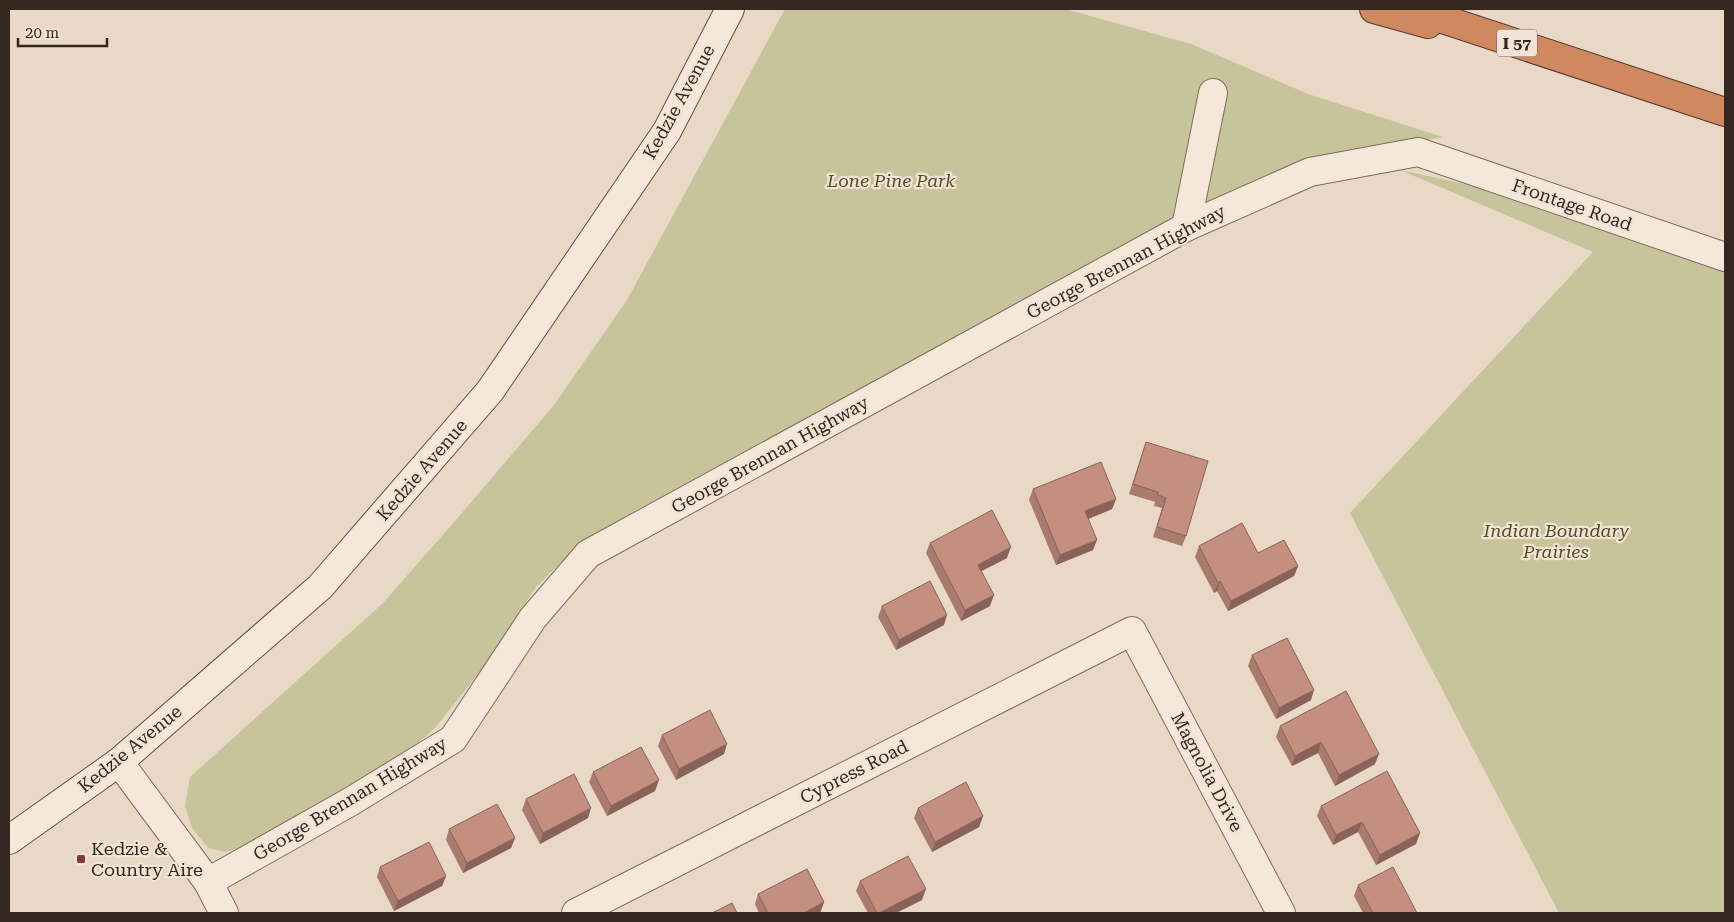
<svg xmlns="http://www.w3.org/2000/svg" width="1734" height="922" font-family="'Roboto Serif',serif">
<rect width="100%" height="100%" fill="#ead8c6"/>
<!-- green -->
<g fill="#c7c39b">
<polygon points="785,9 1065,9 1191,44 1308,94 1443,137 1369,151 913,364 631,513 576,548 536,587 490,659 435,728 388,769 256,844 225,852 208,848 192,828 185,806 190,777 382,604 455,521 554,405 627,300"/>
<polygon points="1400,170 1493,190 1725,270 1725,913 1559,913 1350,513 1593,252"/>
</g>
<g fill="none" stroke-linecap="round" stroke-linejoin="round">
<!-- street casing -->
<g stroke="#836a5e" stroke-width="30">
<g id="street">
<polyline points="1186,227 1213,93"/>
<polyline points="119,762 208,882 224,913"/>
<polyline points="208,882 350,802 453,739 533,618 588,554 1186,227 1310,172 1418,152 1725,257"/>
<polyline points="576,913 1132,631 1281,913"/>
</g>
</g>
<!-- secondary casing -->
<g stroke="#654c41" stroke-width="30">
<polyline id="secondary" points="9,840 119,762 320,587 490,391 667,131 730,9"/>
</g>
<!-- highway casing -->
<g stroke="#513a31" stroke-width="30">
<g id="highway">
<polyline points="1374,9 1428,24"/>
<polyline points="1412,9 1725,112"/>
</g>
</g>
<!-- street -->
<use href="#street" stroke="#f5e7d9" stroke-width="28"/>
<!-- secondary -->
<use href="#secondary" stroke="#f5e7d9" stroke-width="28"/>
<!-- highway -->
<use href="#highway" stroke="#d08860" stroke-width="28"/>
</g>
<!-- wall -->
<g fill="#a97a6e">
<polygon points="1146,442 1186,536 1182,546 1153,537 1162,508 1154,506 1155,502 1129,494"/>
<polygon points="1033,489 1116,499 1112,509 1088,519 1093,550 1056,565 1029,500"/>
<polygon points="930,543 1007,558 981,571 990,606 961,621 926,553"/>
<polygon points="1199,546 1258,553 1298,566 1294,576 1228,611 1217,591 1214,593 1195,557"/>
<polygon points="882,606 944,625 896,650 878,617"/>
<polygon points="1252,655 1311,700 1276,719 1248,666"/>
<polygon points="1280,726 1375,764 1335,786 1318,753 1292,766 1276,737"/>
<polygon points="662,735 724,754 676,780 658,746"/>
<polygon points="593,772 655,791 607,816 589,782"/>
<polygon points="526,799 588,818 540,844 522,810"/>
<polygon points="1321,806 1416,844 1376,865 1358,832 1333,845 1317,816"/>
<polygon points="918,808 983,816 979,827 932,852 914,818"/>
<polygon points="449,829 515,838 511,848 463,873 446,840"/>
<polygon points="380,867 446,876 442,886 394,911 377,877"/>
<polygon points="860,881 922,900 896,913 868,913 856,891"/>
<polygon points="1358,885 1417,913 1363,913 1354,896"/>
<polygon points="758,894 824,902 820,913 759,913 755,904"/>
</g>
<!-- shaded-wall -->
<g fill="#89635a">
<polygon points="1116,499 1112,509 1081,522 1085,511"/>
<polygon points="1097,540 1093,550 1056,565 1060,555"/>
<polygon points="1011,547 1007,558 974,575 978,565"/>
<polygon points="1298,566 1294,576 1228,611 1231,601"/>
<polygon points="1220,581 1217,591 1214,593 1218,583"/>
<polygon points="994,595 990,606 961,621 965,610"/>
<polygon points="947,615 944,625 896,650 899,640"/>
<polygon points="1314,690 1311,700 1276,719 1279,708"/>
<polygon points="1321,742 1318,753 1292,766 1295,756"/>
<polygon points="727,744 724,754 676,780 679,769"/>
<polygon points="1379,754 1375,764 1335,786 1339,775"/>
<polygon points="659,780 655,791 607,816 611,806"/>
<polygon points="591,808 588,818 540,844 543,833"/>
<polygon points="983,816 979,827 932,852 935,842"/>
<polygon points="1362,822 1358,832 1333,845 1336,835"/>
<polygon points="1420,833 1416,844 1376,865 1380,855"/>
<polygon points="515,838 511,848 463,873 467,863"/>
<polygon points="446,876 442,886 394,911 398,901"/>
<polygon points="926,889 922,900 896,913 879,913"/>
<polygon points="824,902 820,913 804,913"/>
</g>
<!-- building -->
<g fill="#c48e80" stroke="#89635a">
<polygon points="1146,442 1208,461 1186,536 1157,527 1166,498 1158,495 1158,492 1133,484"/>
<polygon points="1101,462 1116,499 1085,511 1097,540 1060,555 1033,489"/>
<polygon points="992,510 1011,547 978,565 994,595 965,610 930,543"/>
<polygon points="1242,523 1258,553 1284,540 1298,566 1231,601 1220,581 1218,583 1199,546"/>
<polygon points="930,581 947,615 899,640 882,606"/>
<polygon points="1287,638 1314,690 1279,708 1252,655"/>
<polygon points="1346,691 1379,754 1339,775 1321,742 1295,756 1280,726"/>
<polygon points="710,710 727,744 679,769 662,735"/>
<polygon points="641,747 659,780 611,806 593,772"/>
<polygon points="1387,771 1420,833 1380,855 1362,822 1336,835 1321,806"/>
<polygon points="574,774 591,808 543,833 526,799"/>
<polygon points="966,782 983,816 935,842 918,808"/>
<polygon points="497,804 515,838 467,863 449,829"/>
<polygon points="429,842 446,876 398,901 380,867"/>
<polygon points="908,856 926,889 879,913 877,913 860,881"/>
<polygon points="1393,867 1417,913 1373,913 1358,885"/>
<polygon points="807,869 824,902 804,913 768,913 758,894"/>
<polygon points="732,903 737,913 712,913"/>
</g>
<!-- markers -->
<rect fill="#8c3447" stroke="#f2e4d5" stroke-width="2" x="76" y="854" width="10" height="10" rx="2.5"/>
<g text-anchor="middle" stroke-width="4.5" stroke-linejoin="round" paint-order="stroke">
<!-- shield labels -->
<rect fill="#f2e4d5" stroke="#6e5f56" stroke-width="1" x="1497" y="29.5" width="40" height="27" rx="4"/>
<g font-size="16" font-weight="bold" fill="#352620">
<text x="1517" y="49">I 57</text>
</g>
<!-- street labels -->
<g font-size="18" fill="#352620" stroke="#f2e4d5">
<text transform="translate(679 102) rotate(-61)" y="6">Kedzie Avenue</text>
<text transform="translate(1572 205) rotate(19)" y="6">Frontage Road</text>
<text transform="translate(1126 262) rotate(-28)" y="6">George Brennan Highway</text>
<text transform="translate(770 455) rotate(-29)" y="6">George Brennan Highway</text>
<text transform="translate(422 470) rotate(-49)" y="6">Kedzie Avenue</text>
<text transform="translate(130 749) rotate(-39)" y="6">Kedzie Avenue</text>
<text transform="translate(854 772) rotate(-27)" y="6">Cypress Road</text>
<text transform="translate(1207 772) rotate(62)" y="6">Magnolia Drive</text>
<text transform="translate(350 799) rotate(-31)" y="6">George Brennan Highway</text>
</g>
<!-- park labels -->
<g font-size="18" font-style="italic" fill="#4d4f29" stroke="#f2e4d5">
<text x="891" y="187">Lone Pine Park</text>
<text x="1556" y="537">Indian Boundary<tspan x="1556" dy="21">Prairies</tspan></text>
</g>
<!-- poi labels -->
<g font-size="18" fill="#352620" stroke="#f2e4d5" text-anchor="start">
<text x="91" y="855">Kedzie &amp;<tspan x="91" dy="21">Country Aire</tspan></text>
</g>
</g>
<!-- border -->
<rect width="1734" height="922" fill="none" stroke="#352620" stroke-width="20"/>
<!-- scale -->
<path d="M18 38v8h89v-8" fill="none" stroke="#352620" stroke-width="2.5"/>
<text x="25" y="38" font-size="15" fill="#352620" stroke="#f2e4d5" stroke-width="4" paint-order="stroke">20 m</text>
</svg>
